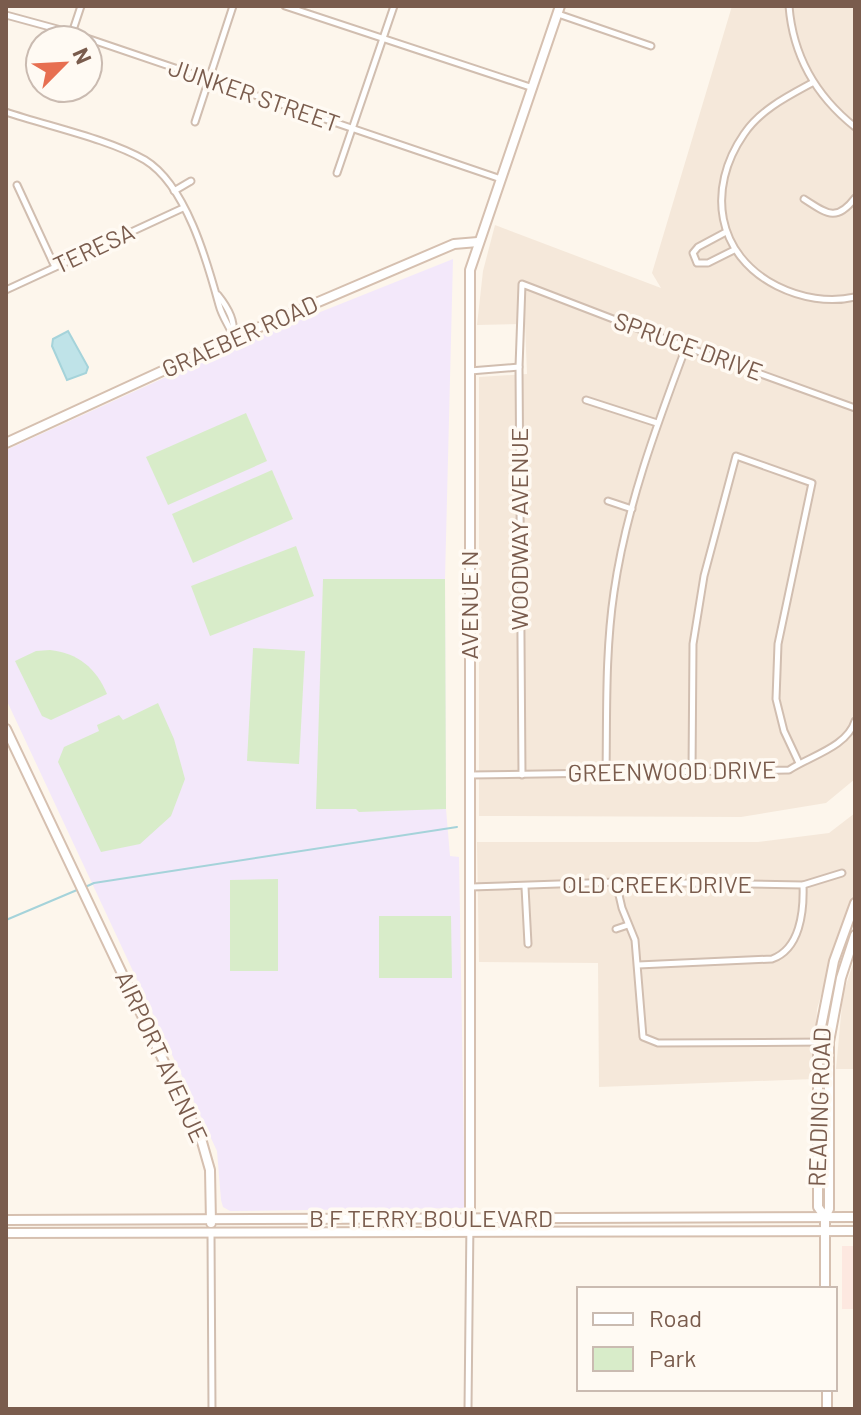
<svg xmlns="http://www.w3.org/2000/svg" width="861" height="1415" font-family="Barlow,sans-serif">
<rect width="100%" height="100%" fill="#fdf6ec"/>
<!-- residential -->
<g fill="#f5e8da">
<polygon points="732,6 855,6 855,779 826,803 741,817 479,816 479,377 527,374 525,324 477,325 483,271 495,225 661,288 652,273"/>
<polygon points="855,813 855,899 843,922 817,1009 813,1079 599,1087 598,963 479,962 477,842 758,842 829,833"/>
<polygon points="855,958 855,1069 836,1069 843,994"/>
</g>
<!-- commercial -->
<rect fill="#fde8e0" x="842" y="1246" width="13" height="63"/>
<!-- education -->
<polygon fill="#f3e8fa" points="453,259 445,579 446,809 450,856 459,857 465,1208 230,1211 223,1207 221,1200 217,1151 6,699 6,450 223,351"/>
<!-- green -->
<g fill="#d8ecc9">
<polygon points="246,413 267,461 168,505 146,457"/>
<polygon points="272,470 293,519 193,563 172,514"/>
<polygon points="296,546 314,596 210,636 191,586"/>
<polygon points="323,579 445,579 446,809 359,812 356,809 316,809"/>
<polygon points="253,648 305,651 299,764 247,761"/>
<path d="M50 650C78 653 96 668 107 694L51 720 42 716 15 661 36 651Z"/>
<polygon points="158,703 174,739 185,779 171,816 140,844 101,852 58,762 64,747 99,731 97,725 119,715 123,720"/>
<polygon points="278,879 278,971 230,971 230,880"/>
<polygon points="379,916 451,916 452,978 379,978"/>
</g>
<!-- water -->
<polygon fill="#bfe3e8" stroke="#a5d3da" stroke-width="2" points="68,331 88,367 86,373 67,380 52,346 53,339"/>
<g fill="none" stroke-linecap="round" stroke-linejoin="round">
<!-- stream -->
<g stroke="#a5d3da" stroke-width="2">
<polyline points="83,888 94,883 457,827"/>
<polyline points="6,920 77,890"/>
</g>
<!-- street casing -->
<g stroke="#d1beb0" stroke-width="9">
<g id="street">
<polyline points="285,6 533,88"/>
<path d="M789 6C793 56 816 96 855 127"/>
<polyline points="558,14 651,46"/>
<polyline points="6,15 72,33 501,179"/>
<polyline points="72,33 81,6"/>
<path d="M812 83C788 96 760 110 744 134 706 189 716 255 777 286 801 298 829 303 855 297"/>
<path d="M6 112C47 126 109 139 145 160 186 185 207 261 219 305 222 317 230 327 234 338"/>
<polyline points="195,122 233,6"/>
<polyline points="337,173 394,6"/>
<polyline points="17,185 55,267"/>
<polyline points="174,191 191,181"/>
<path d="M804 199C826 213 836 223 855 198"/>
<polyline points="726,232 698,247 693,253 697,263 708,263 734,250"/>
<polyline points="6,290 183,208"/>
<path d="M218 295C226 305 235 319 233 332"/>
<polyline points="470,371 519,367"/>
<polyline points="586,400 657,423"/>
<polyline points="608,501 632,509"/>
<polyline points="692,773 693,644 704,576 736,456 812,483 778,644 776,699 784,731 799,763"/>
<path d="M471 775 789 770C810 756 847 747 855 721"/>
<polyline points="522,775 519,367 522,284 686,347 855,408"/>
<path d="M606 775C607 714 605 653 614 592 626 508 656 427 686 347"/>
<polyline points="616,882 622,908 635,940 643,1037 658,1043 829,1042"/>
<polyline points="471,887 616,882 803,885 842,873"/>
<polyline points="525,887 528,944"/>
<polyline points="616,929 628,925"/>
<path d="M638 965 772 959C800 949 804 912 803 885"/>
<polyline points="211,1233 212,1409"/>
<polyline points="468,1409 470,1220"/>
</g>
</g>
<!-- secondary casing -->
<g stroke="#d6c0b0" stroke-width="12">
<g id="secondary">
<polyline points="6,443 234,338 454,244 478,242"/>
<polyline points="6,729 202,1142 210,1170 211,1223"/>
<polyline points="825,1217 818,1207 818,1042 834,961 855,903"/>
<polyline points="470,1219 470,270 560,6"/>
<polyline points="6,1220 855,1217"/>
<polyline points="6,1233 855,1231"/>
<polyline points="825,1289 825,1217 829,1209 829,1042 841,978 855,935"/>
<polyline points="827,1389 827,1409"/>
</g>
</g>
<!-- street -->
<use href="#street" stroke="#fff" stroke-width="5"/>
<!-- secondary -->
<use href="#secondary" stroke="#fff" stroke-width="8"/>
</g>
<g text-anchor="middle" stroke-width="7" stroke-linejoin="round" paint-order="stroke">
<!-- street labels -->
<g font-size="24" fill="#7a5c4d" stroke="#fffaf3">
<text transform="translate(254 96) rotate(19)" y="8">JUNKER STREET</text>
<text transform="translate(94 249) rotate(-25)" y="8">TERESA</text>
<text transform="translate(240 337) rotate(-24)" y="8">GRAEBER ROAD</text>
<text transform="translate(688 347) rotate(20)" y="8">SPRUCE DRIVE</text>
<text transform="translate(520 529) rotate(-90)" y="8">WOODWAY AVENUE</text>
<text transform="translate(470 605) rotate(-90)" y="8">AVENUE N</text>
<text transform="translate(672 772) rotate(-1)" y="8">GREENWOOD DRIVE</text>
<text x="657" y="893">OLD CREEK DRIVE</text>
<text transform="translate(161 1057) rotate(65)" y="8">AIRPORT AVENUE</text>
<text transform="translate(820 1107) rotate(-88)" y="8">READING ROAD</text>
<text x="431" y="1227">B F TERRY BOULEVARD</text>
</g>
</g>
<!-- border -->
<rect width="861" height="1415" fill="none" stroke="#7a5c4d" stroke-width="16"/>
<!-- legend -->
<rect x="577" y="1287" width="260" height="104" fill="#fffaf3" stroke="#cabbb1" stroke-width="2"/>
<rect x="593" y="1313" width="40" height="12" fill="#ffffff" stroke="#cabbb1" stroke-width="2"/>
<text x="649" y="1327" font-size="24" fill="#7a5c4d">Road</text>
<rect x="593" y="1347" width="40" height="24" fill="#d8ecc9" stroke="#cabbb1" stroke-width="2"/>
<text x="649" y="1367" font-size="24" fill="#7a5c4d">Park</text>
<!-- north arrow -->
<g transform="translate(64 64) rotate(66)"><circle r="38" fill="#fffaf3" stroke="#cabbb1" stroke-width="2"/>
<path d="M0-6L14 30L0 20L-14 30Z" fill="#e76f51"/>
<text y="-12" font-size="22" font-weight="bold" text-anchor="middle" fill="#7a5c4d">N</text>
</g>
</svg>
